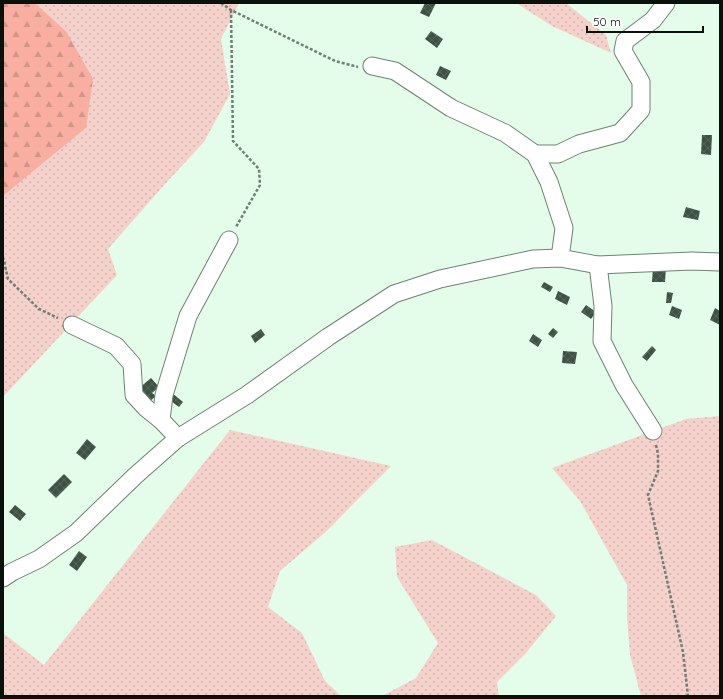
<svg xmlns="http://www.w3.org/2000/svg" width="723" height="699" font-family="Quicksand,sans-serif">
<defs>
<pattern id="grass-dots" width="8" height="8" patternUnits="userSpaceOnUse"><rect width="8" height="8" fill="#f4d1ca"/><path d="M2 2h.1M6 6h.1" fill="none" stroke="#d0b2ac" stroke-width="1.8" stroke-linecap="round"/></pattern>
<pattern id="forest-firs" width="22" height="20" patternUnits="userSpaceOnUse"><rect width="22" height="20" fill="#f8aea0"/><path d="M5 1l3.5 6h-7zM16 11l3.5 6h-7z" fill="#d39588"/></pattern>
<pattern id="building-cross-hatch" width="8" height="8" patternUnits="userSpaceOnUse"><rect width="8" height="8" fill="#3e5243"/><path d="M0 0l8 8M0 8l8-8" fill="none" stroke="#56665a"/></pattern>
</defs>
<rect width="100%" height="100%" fill="#e4fdea"/>
<!-- grass -->
<g fill="url(#grass-dots)">
<polygon points="35,3 239,3 221,39 230,94 204,142 165,184 108,249 117,275 3,397 3,196 86,128 66,31"/>
<polygon points="516,3 566,3 606,35 611,53 552,26"/>
<polygon points="720,416 720,696 641,696 630,655 627,617 627,585 580,501 552,468 686,419"/>
<polygon points="230,430 391,466 354,503 328,530 280,571 268,607 302,633 325,681 341,696 3,696 3,633 44,665"/>
<polygon points="432,540 536,595 556,616 526,653 497,682 499,696 382,696 416,678 438,643 397,577 395,547"/>
</g>
<!-- forest -->
<polygon fill="url(#forest-firs)" points="3,3 35,3 66,31 93,79 86,128 3,196"/>
<!-- building -->
<g fill="url(#building-cross-hatch)">
<polygon points="425,3 436,3 429,17 420,13"/>
<polygon points="431,31 443,39 437,48 425,39"/>
<polygon points="440,66 451,71 446,80 436,75"/>
<polygon points="702,135 712,135 711,155 701,154"/>
<polygon points="686,207 700,211 698,220 683,217"/>
<polygon points="653,267 666,267 665,282 652,282"/>
<polygon points="544,282 553,287 550,292 541,287"/>
<polygon points="558,291 570,297 567,305 555,299"/>
<polygon points="667,292 673,293 671,303 666,303"/>
<polygon points="586,305 596,312 591,319 581,312"/>
<polygon points="672,306 682,310 679,319 669,315"/>
<polygon points="715,308 720,311 720,325 710,320"/>
<polygon points="553,328 558,332 553,338 548,334"/>
<polygon points="261,329 265,335 255,343 251,336"/>
<polygon points="533,334 542,340 538,347 529,341"/>
<polygon points="652,346 656,350 647,361 642,357"/>
<polygon points="563,351 577,352 575,364 562,363"/>
<polygon points="151,378 159,387 152,393 156,396 149,402 138,389"/>
<polygon points="172,393 183,402 179,407 168,399"/>
<polygon points="87,439 96,447 85,460 76,453"/>
<polygon points="64,474 72,482 56,498 48,490"/>
<polygon points="15,505 26,514 20,521 9,512"/>
<polygon points="79,551 87,557 77,571 69,565"/>
</g>
<g fill="none" stroke-linecap="round" stroke-linejoin="round">
<!-- minor casing -->
<g stroke="#6d8372" stroke-width="19">
<g id="minor">
<polyline points="372,66 395,71 451,108 505,133 535,154 549,182 564,228 560,258"/>
<polyline points="535,154 558,154 579,144 620,133 641,110 641,82 623,51 625,41 653,20 666,3"/>
<polyline points="598,265 603,306 602,341 624,385 653,431"/>
<polyline points="72,325 116,346 132,364 134,395 146,408 161,420"/>
<polyline points="178,438 161,420 164,395 188,316 229,240"/>
<polyline points="3,578 12,572 39,559 76,533 135,476 178,438 247,395 328,337 394,294 440,279 533,259 560,258 598,265 692,261 720,262"/>
</g>
</g>
<!-- path -->
<g stroke="#6e7e72" stroke-width="2.5" stroke-dasharray="3 2" stroke-linecap="butt">
<polyline points="221,3 231,10 335,61 358,67"/>
<polyline points="231,10 233,141 259,169 260,185 236,227"/>
<polyline points="3,257 8,279 39,309 58,318"/>
<polyline points="656,445 658,454 658,471 648,495 683,652 688,696"/>
</g>
<!-- minor -->
<use href="#minor" stroke="#fff" stroke-width="17"/>
</g>
<!-- border -->
<rect width="723" height="699" fill="none" stroke="#09110b" stroke-width="8"/>
<!-- scale -->
<path d="M587 26v6h116v-6" fill="none" stroke="#09110b" stroke-width="2"/>
<text x="593" y="26" font-size="12" fill="#09110b" stroke="#ffffff" stroke-width="3" paint-order="stroke">50 m</text>
</svg>
